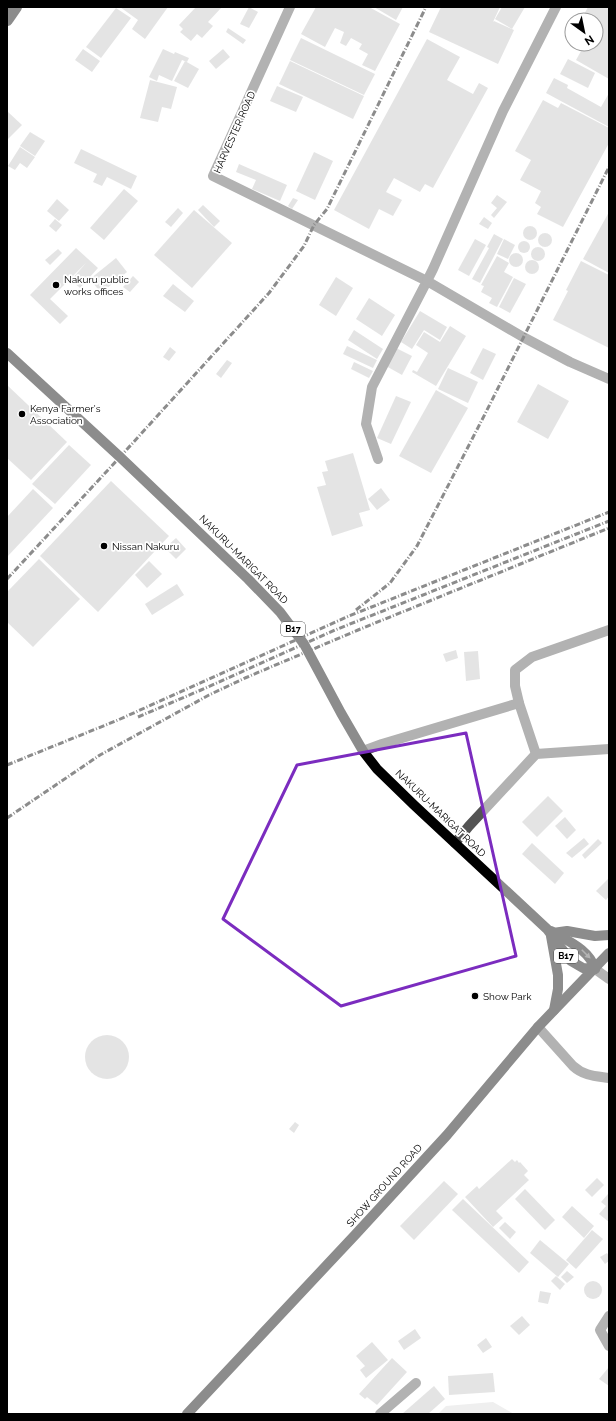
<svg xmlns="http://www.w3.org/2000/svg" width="616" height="1421" font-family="Raleway,sans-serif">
<rect width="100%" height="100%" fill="#fff"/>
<!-- green -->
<polygon fill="#dbdbdb" points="493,1402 514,1414 438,1414 446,1406"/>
<!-- building -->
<g fill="#c4c4c4">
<polygon points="120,7 168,7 145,39 132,29 138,20"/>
<polygon points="196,7 222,7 208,22 213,26 202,38 197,34 191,41 180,32 183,29 179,25"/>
<polygon points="249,7 258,12 249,28 240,24"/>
<polygon points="316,7 369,7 400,24 375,71 362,65 368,54 359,49 362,44 351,38 346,46 340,43 344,32 335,28 325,47 301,34"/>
<polygon points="374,7 403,7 396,20"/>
<polygon points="441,7 500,7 493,22 494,21 514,30 498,64 429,32"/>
<polygon points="502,7 525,7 512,29 495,19"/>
<polygon points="588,7 609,7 609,79 576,60 585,44 596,44 596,20 581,20"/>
<polygon points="116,8 131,18 101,58 86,47"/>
<polygon points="228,28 246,40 243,44 226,32"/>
<polygon points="301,38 375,74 364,95 290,60"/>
<polygon points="427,39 460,57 447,80 473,94 479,83 488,88 433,188 425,184 420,192 394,178 386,192 402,200 393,216 379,209 369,229 334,210"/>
<polygon points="83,49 100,61 92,72 75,60"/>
<polygon points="163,49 174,54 175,52 189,58 187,62 182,60 172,81 159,75 157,81 149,77"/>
<polygon points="223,49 230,57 216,69 209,61"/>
<polygon points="568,59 595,73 588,88 560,74"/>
<polygon points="185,61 199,69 188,88 174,81"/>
<polygon points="290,61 364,96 353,119 279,84"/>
<polygon points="554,78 568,85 567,88 601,107 609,93 609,127 546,93"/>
<polygon points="150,80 177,87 171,109 162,107 158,122 140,118"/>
<polygon points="277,86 303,97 296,112 270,101"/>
<polygon points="543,100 558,108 561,103 609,128 609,143 563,227 537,214 541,207 535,203 541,191 520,180 531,160 515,151"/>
<polygon points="7,111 22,125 7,140"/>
<polygon points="30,132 45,141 35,156 20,146"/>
<polygon points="20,147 35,157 27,168 20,163 15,170 8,166"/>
<polygon points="81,149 137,176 131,189 107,177 102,186 93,182 97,174 74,163"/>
<polygon points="314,152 333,161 315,200 296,191"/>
<polygon points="239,164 287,185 280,201 252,189 256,180 236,172"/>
<polygon points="124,189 138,201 104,240 90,228"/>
<polygon points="497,195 507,202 494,218 491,215 497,208 491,203"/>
<polygon points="293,198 298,200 292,209 288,206"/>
<polygon points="57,199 69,210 59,221 47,211"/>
<polygon points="203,205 220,221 214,227 198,210"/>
<polygon points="178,208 183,213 171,227 165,222"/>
<polygon points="194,210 232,243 192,288 154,255"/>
<polygon points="609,212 609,273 583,259"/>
<polygon points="484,217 492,223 488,229 479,224"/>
<polygon points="55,219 62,225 56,232 49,226"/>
<circle cx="530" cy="233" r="7"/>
<circle cx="545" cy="240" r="7"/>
<polygon points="494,234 503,239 480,283 472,279 489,248 487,247"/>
<polygon points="475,239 486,245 469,276 458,270"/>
<polygon points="504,239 515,245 508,259 497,254"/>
<circle cx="524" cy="247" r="6"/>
<circle cx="538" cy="254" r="7"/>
<polygon points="76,248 98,268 80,288 71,280 86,263 50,299 68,316 60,324 30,295"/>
<polygon points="58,249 62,253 50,265 45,260"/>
<circle cx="516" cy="260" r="7"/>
<polygon points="497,256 509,263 504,272 513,277 497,307 489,303 492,298 481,292 484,286 481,285"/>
<polygon points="116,258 127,272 101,293 90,279"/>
<circle cx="532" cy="267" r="7"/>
<polygon points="581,261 609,275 609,348 553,320 568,291 566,290"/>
<polygon points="133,276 139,282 130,292 123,287"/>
<polygon points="336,277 353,288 336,316 319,305"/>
<polygon points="514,278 526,284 510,313 499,307"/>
<polygon points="173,284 194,301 185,312 163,296"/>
<polygon points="369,298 395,315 382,336 356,319"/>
<polygon points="420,311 447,327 440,340 424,330 412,349 401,342"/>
<polygon points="450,326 466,336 436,386 412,372 413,370 417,372 428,353 416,345 424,332 440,342"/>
<polygon points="354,330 383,349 377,359 348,340"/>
<polygon points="347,346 377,360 373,368 343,354"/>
<polygon points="170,347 176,352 169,361 163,357"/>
<polygon points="396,348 412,356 402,375 386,366"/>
<polygon points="483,348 496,354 483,380 470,373"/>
<polygon points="227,360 232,363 221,378 216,374"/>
<polygon points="354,362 373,371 369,378 351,369"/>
<polygon points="448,368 478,382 468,403 438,389"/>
<polygon points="538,384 569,401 548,439 517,422"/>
<polygon points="7,385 67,442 31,480 7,458"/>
<polygon points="436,390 468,408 431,473 399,456"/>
<polygon points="396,396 411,402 391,444 377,438"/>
<polygon points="69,445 91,465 55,504 32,484"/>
<polygon points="353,453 370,510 359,513 363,526 332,536 317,487 326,485 322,472 328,471 325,461"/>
<polygon points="111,481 169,536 98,612 40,556"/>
<polygon points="381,488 390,500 377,510 368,499"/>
<polygon points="33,489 53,508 7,557 7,517"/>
<polygon points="176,538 186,549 176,559 165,548"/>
<polygon points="39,559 80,599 33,647 7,622 7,592"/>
<polygon points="149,561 162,574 147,588 135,575"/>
<polygon points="177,584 184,595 152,615 145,604"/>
<polygon points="456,650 458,658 446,662 443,654"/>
<polygon points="478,651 480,679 466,681 464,652"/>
<polygon points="548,796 563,811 537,837 522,822"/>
<polygon points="565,817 576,830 567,839 555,826"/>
<polygon points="584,838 589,844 572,858 566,853"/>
<polygon points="598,839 602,843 585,859 582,855"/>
<polygon points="532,843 564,873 555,884 522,854"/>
<polygon points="609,878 609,896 606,900 596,891"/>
<circle cx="107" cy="1057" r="22"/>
<polygon points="295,1122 299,1125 294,1133 289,1129"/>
<polygon points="512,1159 515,1162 517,1160 519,1163 520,1162 528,1171 524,1175 529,1180 496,1211 503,1218 493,1227 465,1197 477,1186 479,1189"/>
<polygon points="597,1178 604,1185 592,1197 585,1190"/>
<polygon points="444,1181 458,1194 414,1240 400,1226"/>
<polygon points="525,1189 555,1220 545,1230 515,1199"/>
<polygon points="608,1194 609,1195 609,1222 599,1214 606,1206 601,1202"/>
<polygon points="463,1199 529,1262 519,1273 452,1210"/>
<polygon points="572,1206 594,1226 584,1238 562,1217"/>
<polygon points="505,1222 516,1232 510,1239 499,1228"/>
<polygon points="592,1230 603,1239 576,1269 566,1260"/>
<polygon points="540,1240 569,1264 558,1277 530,1253"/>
<polygon points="607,1253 609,1256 609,1261 605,1264 600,1257"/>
<polygon points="567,1271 574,1277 567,1283 561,1277"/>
<polygon points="556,1276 565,1284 560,1290 551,1281"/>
<circle cx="593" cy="1290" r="9"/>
<polygon points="540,1291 551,1293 548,1304 538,1302"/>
<polygon points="522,1316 530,1325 519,1335 510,1326"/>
<polygon points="415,1329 421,1338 404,1350 398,1341"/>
<polygon points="486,1338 492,1347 483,1353 477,1345"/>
<polygon points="372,1342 388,1360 366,1378 360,1370 365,1366 356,1356"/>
<polygon points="392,1358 407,1372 377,1405 367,1397 365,1399 359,1394"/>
<polygon points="609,1367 609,1386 599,1379"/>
<polygon points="493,1373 495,1392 449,1395 448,1376"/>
<polygon points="434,1386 445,1399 428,1414 402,1414"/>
</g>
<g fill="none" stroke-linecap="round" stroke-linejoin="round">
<!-- minor -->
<g stroke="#545454" stroke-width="10">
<polyline points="290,7 213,176 427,281 372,387 366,424 378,459"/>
<polyline points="556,7 503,111 433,269 427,281 523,337 570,362 609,379"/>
<polyline points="519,703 536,754"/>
<polyline points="363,751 382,744 519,703 515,686 515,670 532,657 609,630"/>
<polyline points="455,843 469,826 536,754 609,749"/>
<polyline points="595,969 609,979"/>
<path d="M538 1027 573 1066C584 1076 595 1076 609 1078"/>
<polyline points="609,1316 600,1330 609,1346"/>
<polyline points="380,1414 416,1383"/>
</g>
<!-- major -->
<g stroke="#000" stroke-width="10">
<polyline points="7,353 120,457 248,579 280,612 304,644 341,713 363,751 377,769 414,805 547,929 571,961 583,968 595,969"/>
<path d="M551 931C567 941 589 949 595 969"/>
<polyline points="553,933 567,931 595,936 609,935"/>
<polyline points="551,936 558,975 558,989 554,1010"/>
<polyline points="187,1414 355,1235 447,1135 538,1027 609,953"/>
</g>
<!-- highway -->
<polyline stroke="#000" stroke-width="12" points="7,20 16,7"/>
<!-- rail -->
<g stroke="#000" stroke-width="3" stroke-dasharray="6 2 1 2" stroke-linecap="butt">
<polyline points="7,579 120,457 269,293 304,246 314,225 327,209 426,7"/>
<polyline points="356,610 390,583 417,546 485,414 609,167"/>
<polyline points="138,717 201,690 335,630 609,521"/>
<polyline points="7,765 118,720 349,616 609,512"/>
<polyline points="7,818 100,755 209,695 245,678 358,630 609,528"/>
</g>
</g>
<!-- one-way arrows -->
<defs><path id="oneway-solid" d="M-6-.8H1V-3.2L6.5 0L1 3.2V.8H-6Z"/></defs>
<use fill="#595959" href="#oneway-solid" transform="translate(586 954) rotate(45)"/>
<!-- marked area -->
<path d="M0 0H616V1421H0ZM466 733 516 956 341 1006 223 919 297 765Z" fill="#fff" fill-opacity=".55" fill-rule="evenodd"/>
<path fill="none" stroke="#7b2cbf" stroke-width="3" stroke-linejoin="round" d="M466 733 516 956 341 1006 223 919 297 765Z"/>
<!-- markers -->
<g fill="#000" stroke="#fff" stroke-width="1.5">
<circle cx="56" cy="285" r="4"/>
<circle cx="22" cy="414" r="4"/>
<circle cx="104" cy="546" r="4"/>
<circle cx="475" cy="996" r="4"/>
</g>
<g text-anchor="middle" stroke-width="3.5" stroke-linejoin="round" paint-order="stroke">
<!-- shield labels -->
<g fill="#fff" stroke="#4c4c4c" stroke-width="1">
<rect x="281" y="622" width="24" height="14" rx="3"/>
<rect x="554" y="949" width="24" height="14" rx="3"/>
</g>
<g font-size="9" font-weight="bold" fill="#000">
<text x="293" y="632">B17</text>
<text x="566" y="959">B17</text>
</g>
<!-- street labels -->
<g font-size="10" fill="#000" stroke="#fff">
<text transform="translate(234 132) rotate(-66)" y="4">HARVESTER ROAD</text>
<text transform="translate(244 559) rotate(45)" y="4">NAKURU-MARIGAT ROAD</text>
<text transform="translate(441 813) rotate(44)" y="4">NAKURU-MARIGAT ROAD</text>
<text transform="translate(384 1185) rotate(-48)" y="4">SHOW GROUND ROAD</text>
</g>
<!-- poi labels -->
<g font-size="10" fill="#000" stroke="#fff" text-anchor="start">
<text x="64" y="283">Nakuru public<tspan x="64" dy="12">works offices</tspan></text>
<text x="30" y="412">Kenya Farmer's<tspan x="30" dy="12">Association</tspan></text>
<text x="112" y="550">Nissan Nakuru</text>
<text x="483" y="1000">Show Park</text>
</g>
</g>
<!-- border -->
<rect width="616" height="1421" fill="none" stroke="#000000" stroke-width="16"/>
<!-- north arrow -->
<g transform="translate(584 32) rotate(147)"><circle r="19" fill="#ffffff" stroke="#999999"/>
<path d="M0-3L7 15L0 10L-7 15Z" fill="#000000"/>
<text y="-6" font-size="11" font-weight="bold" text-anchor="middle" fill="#000000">N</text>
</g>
</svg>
